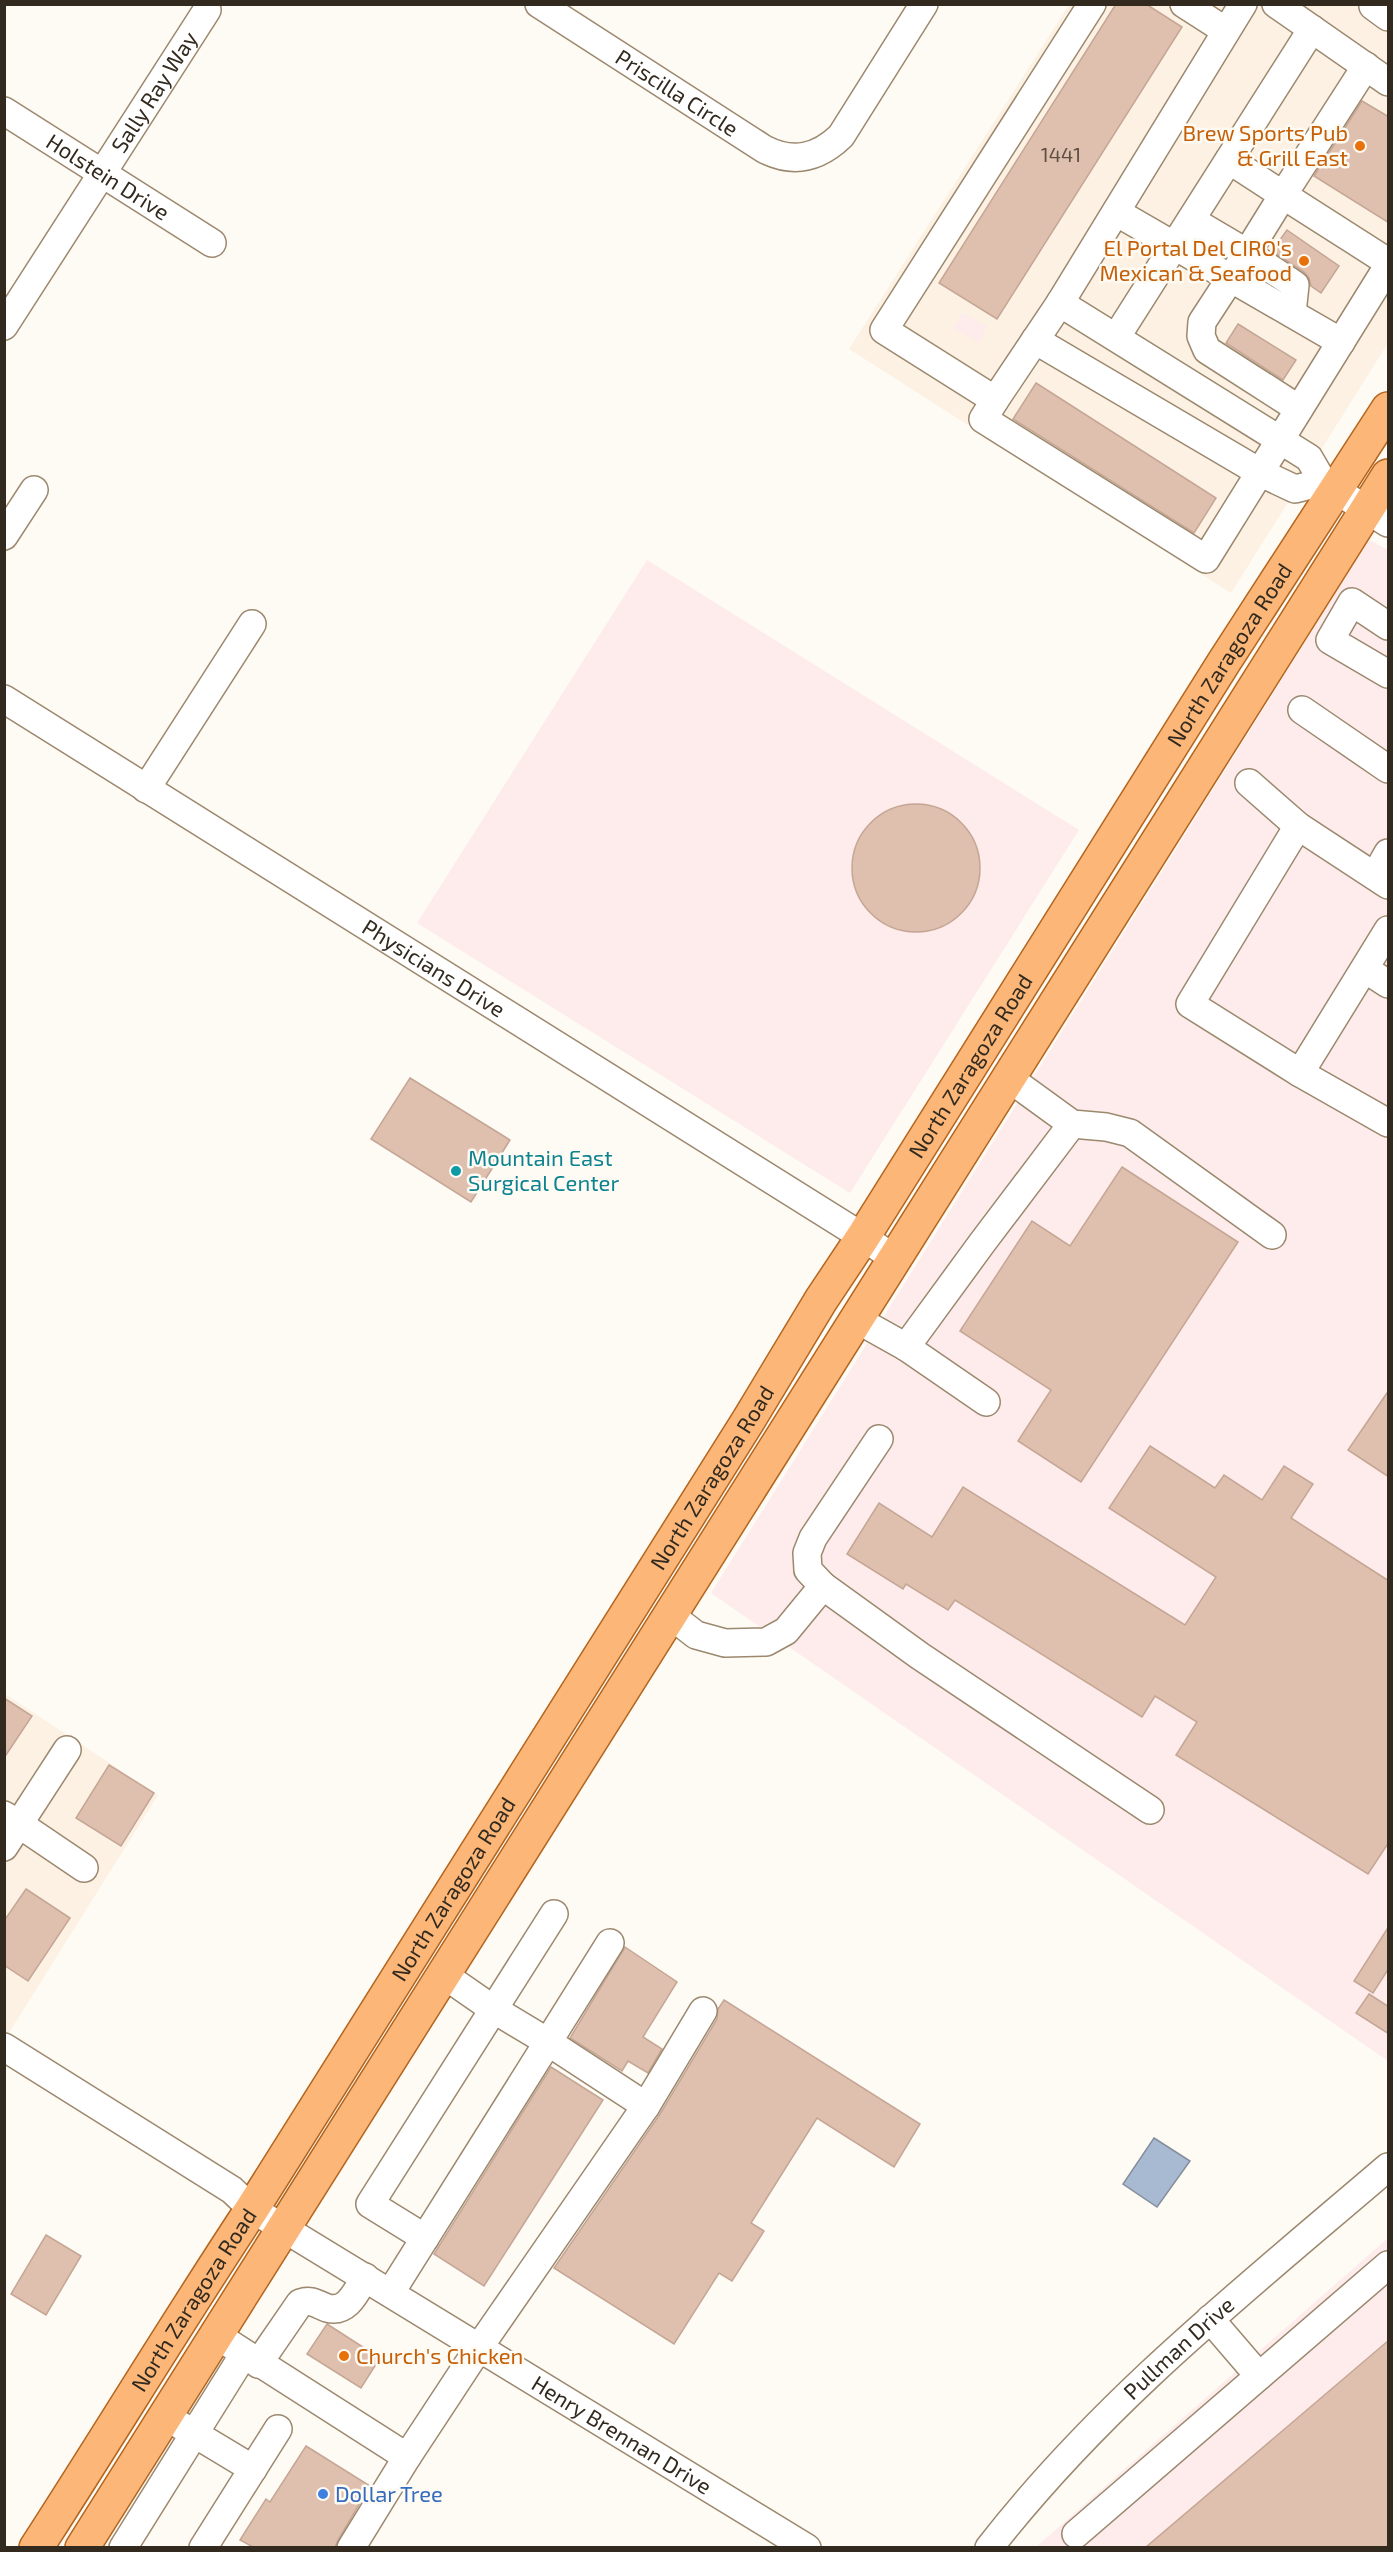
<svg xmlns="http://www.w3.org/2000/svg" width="1393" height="2552" font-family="'Exo 2',sans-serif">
<rect width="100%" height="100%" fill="#fefaf4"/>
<!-- built -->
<g fill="#fcf1e3">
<polygon points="1069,5 1388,5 1388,343 1231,593 849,349"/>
<polygon points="5,1694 158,1795 5,2039"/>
</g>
<!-- industrial -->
<g fill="#fdeceb">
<polygon points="962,313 987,326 979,342 953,329"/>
<polygon points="1369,540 1388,550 1388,2061 711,1593"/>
<polygon points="647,560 1079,830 850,1193 417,923"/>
<polygon points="1388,2238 1388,2547 1036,2547"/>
</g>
<!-- water -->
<polygon fill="#a8b9d2" stroke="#858e9c" stroke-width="1.5" points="1154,2138 1190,2161 1157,2207 1123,2184"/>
<!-- building -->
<g fill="#dfbfad" stroke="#c5a695" stroke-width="1.5">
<polygon points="1116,4 1146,4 1182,27 997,319 939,283"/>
<polygon points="1362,101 1389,117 1389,223 1314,176"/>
<polygon points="1287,230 1339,266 1321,293 1311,286 1309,278 1304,272 1272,251"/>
<polygon points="1238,324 1296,360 1283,380 1226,343"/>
<polygon points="1036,383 1216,498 1194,533 1013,419"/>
<circle cx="916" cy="868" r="64"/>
<polygon points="410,1078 510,1140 471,1202 371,1139"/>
<polygon points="1122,1167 1238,1242 1081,1482 1018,1441 1051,1390 960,1331 1032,1221 1070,1246"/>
<polygon points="1389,1390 1389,1477 1348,1450"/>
<polygon points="1150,1446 1215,1488 1224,1475 1262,1500 1284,1466 1313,1484 1291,1518 1389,1581 1389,1842 1368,1874 1176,1755 1197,1722 1155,1696 1142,1717 955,1600 948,1610 906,1584 903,1589 847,1554 879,1503 932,1537 963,1487 1185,1625 1216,1577 1109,1508"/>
<polygon points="4,1698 32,1716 4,1758"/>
<polygon points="109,1765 154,1793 121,1846 76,1818"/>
<polygon points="26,1889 70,1918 28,1981 4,1965 4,1921"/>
<polygon points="1389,1926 1389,1968 1373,1993 1354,1981"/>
<polygon points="625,1947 677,1982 643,2037 662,2049 648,2073 628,2061 622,2071 570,2038"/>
<polygon points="1369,1994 1389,2007 1389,2034 1356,2013"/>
<polygon points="724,2000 920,2124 894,2167 817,2118 751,2223 764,2231 732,2281 719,2273 674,2344 554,2268 660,2114 717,2019 718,2009"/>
<polygon points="551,2067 603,2100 484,2286 434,2254"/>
<polygon points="46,2235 81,2256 46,2315 11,2294"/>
<polygon points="327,2324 380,2358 361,2388 307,2354"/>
<polygon points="1389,2340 1389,2547 1146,2547"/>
<polygon points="306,2446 370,2486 338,2540 335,2547 253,2547 240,2540 266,2499 270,2502"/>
</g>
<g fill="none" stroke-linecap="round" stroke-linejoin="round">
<!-- minor casing -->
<g stroke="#9c886e" stroke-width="30">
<g id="minor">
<path id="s1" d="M539 4 764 149C793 164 818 158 841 136L924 4"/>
<polyline points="1092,4 884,330 995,400 1060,303 1243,4"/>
<polyline points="1184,4 1226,31"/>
<polyline points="1276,4 1388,82"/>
<polyline points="1374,4 1373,6 1388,17"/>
<polyline points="1366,66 1283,195 1388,262"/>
<path id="s2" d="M4 111 212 243"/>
<polyline points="1229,160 1283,195 1247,253 1295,285 1292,313"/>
<polyline points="1116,212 1341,342"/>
<polyline points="1191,220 1247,253 1202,322 1201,336 1207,350 1299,409"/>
<polyline points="1060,303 1309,458 1323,482 1388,523"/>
<path id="s3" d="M4 326 207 10"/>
<polyline points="1117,336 1312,29"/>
<polyline points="1035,340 1261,473 1295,489 1323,482"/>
<polyline points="995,400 983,419 1206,559 1388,266"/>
<polyline points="4,536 34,490"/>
<polyline points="1388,626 1352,602 1330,640 1388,674"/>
<path id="s4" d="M4 699 863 1237 895 1259"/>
<polyline points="1302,710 1388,769"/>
<polyline points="1249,783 1298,826 1388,885"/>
<polyline points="146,789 252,624"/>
<polyline points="1298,826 1190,1004 1300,1073"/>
<polyline points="1375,876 1388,853"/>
<polyline points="1388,930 1300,1073 1388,1123"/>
<polyline points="1365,969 1388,984"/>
<polyline points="1010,1079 1072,1124 1106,1127 1130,1133 1272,1235"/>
<polyline points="856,1319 906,1347 986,1402"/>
<polyline points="906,1347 982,1243 1072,1124"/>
<polyline points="823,1586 808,1570 807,1553 813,1538 879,1439"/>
<polyline points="669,1614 696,1635 725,1643 766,1642 786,1631 823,1586 920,1656 1150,1810"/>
<polyline points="67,1750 19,1824 84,1868"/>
<polyline points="4,1815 19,1824 4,1847"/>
<polyline points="610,1943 548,2042 646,2106 703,2011"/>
<path id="s5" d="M4 2047 232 2190 252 2209 807 2548"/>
<polyline points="425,2238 370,2204 554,1914"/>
<polyline points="391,2292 548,2042 493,2009 444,1975"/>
<polyline points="1210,2319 1259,2376"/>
<polyline points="216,2335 407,2457 480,2346 646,2106"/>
<path d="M258 2364 300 2303C312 2299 316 2304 327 2308 348 2314 357 2290 365 2277"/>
<polyline points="180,2425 253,2469"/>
<polyline points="1076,2534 1388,2265"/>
<polyline points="123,2548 244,2354"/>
<polyline points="203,2548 278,2429"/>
<polyline points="351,2548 407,2457"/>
<path id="s6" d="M989 2548C1103 2401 1248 2287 1388 2167"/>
</g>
</g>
<!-- major casing -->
<g stroke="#b3651e" stroke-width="36">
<g id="major">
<path id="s7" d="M36 2548C109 2435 178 2321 252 2209L748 1421 821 1300 863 1237 1224 662 1388 409"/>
<polyline points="82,2548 1388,476"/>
</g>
</g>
<!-- minor -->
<use href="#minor" stroke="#fff" stroke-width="27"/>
<!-- major -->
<use href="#major" stroke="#fbb678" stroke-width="33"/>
</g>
<!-- markers -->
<g fill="#e8710a" stroke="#fefaf4" stroke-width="2">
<circle cx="1360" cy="146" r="6"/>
<circle cx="1304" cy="261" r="6"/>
<circle cx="344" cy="2356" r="6"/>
</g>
<circle fill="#0f9aa8" stroke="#fefaf4" stroke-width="2" cx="456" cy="1171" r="6"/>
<circle fill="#3f7fe0" stroke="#fefaf4" stroke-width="2" cx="323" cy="2494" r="6"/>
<g text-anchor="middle" stroke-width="5" stroke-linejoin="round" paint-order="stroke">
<!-- number labels -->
<g font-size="20" fill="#5d4f42">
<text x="1061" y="162">1441</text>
</g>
<!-- street labels -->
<g font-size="22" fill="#322a1f" stroke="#fefaf4">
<text dy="8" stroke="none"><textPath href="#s3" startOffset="278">Sally Ray Way</textPath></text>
<text dy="8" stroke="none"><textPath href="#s1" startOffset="164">Priscilla Circle</textPath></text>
<text dy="8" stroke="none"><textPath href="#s2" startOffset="123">Holstein Drive</textPath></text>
<text dy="8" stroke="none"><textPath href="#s7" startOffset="2238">North Zaragoza Road</textPath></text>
<text dy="8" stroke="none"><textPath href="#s4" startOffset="507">Physicians Drive</textPath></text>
<text dy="8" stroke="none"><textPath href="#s7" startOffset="1752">North Zaragoza Road</textPath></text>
<text dy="8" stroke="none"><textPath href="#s7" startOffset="1266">North Zaragoza Road</textPath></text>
<text dy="8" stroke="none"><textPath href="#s7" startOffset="780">North Zaragoza Road</textPath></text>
<text dy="8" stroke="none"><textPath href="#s7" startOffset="294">North Zaragoza Road</textPath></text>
<text dy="8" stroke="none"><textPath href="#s6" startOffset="276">Pullman Drive</textPath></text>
<text dy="8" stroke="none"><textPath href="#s5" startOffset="730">Henry Brennan Drive</textPath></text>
</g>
<!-- food labels -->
<g font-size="22" fill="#c56008" stroke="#fefaf4" text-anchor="end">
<text x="1348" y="141">Brew Sports Pub<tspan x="1348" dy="25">&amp; Grill East</tspan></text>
<text x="1292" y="256">El Portal Del CIRO's<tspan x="1292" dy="25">Mexican &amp; Seafood</tspan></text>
<text x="356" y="2364" text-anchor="start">Church's Chicken</text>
</g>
<!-- culture labels -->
<g font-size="22" fill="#0d838f" stroke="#fefaf4" text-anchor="start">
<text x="468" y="1166">Mountain East<tspan x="468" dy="25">Surgical Center</tspan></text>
</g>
<!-- shop labels -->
<g font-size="22" fill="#366cbe" stroke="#fefaf4" text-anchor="start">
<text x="335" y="2502">Dollar Tree</text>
</g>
</g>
<!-- border -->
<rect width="1393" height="2552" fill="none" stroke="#322a1f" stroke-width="12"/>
</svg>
